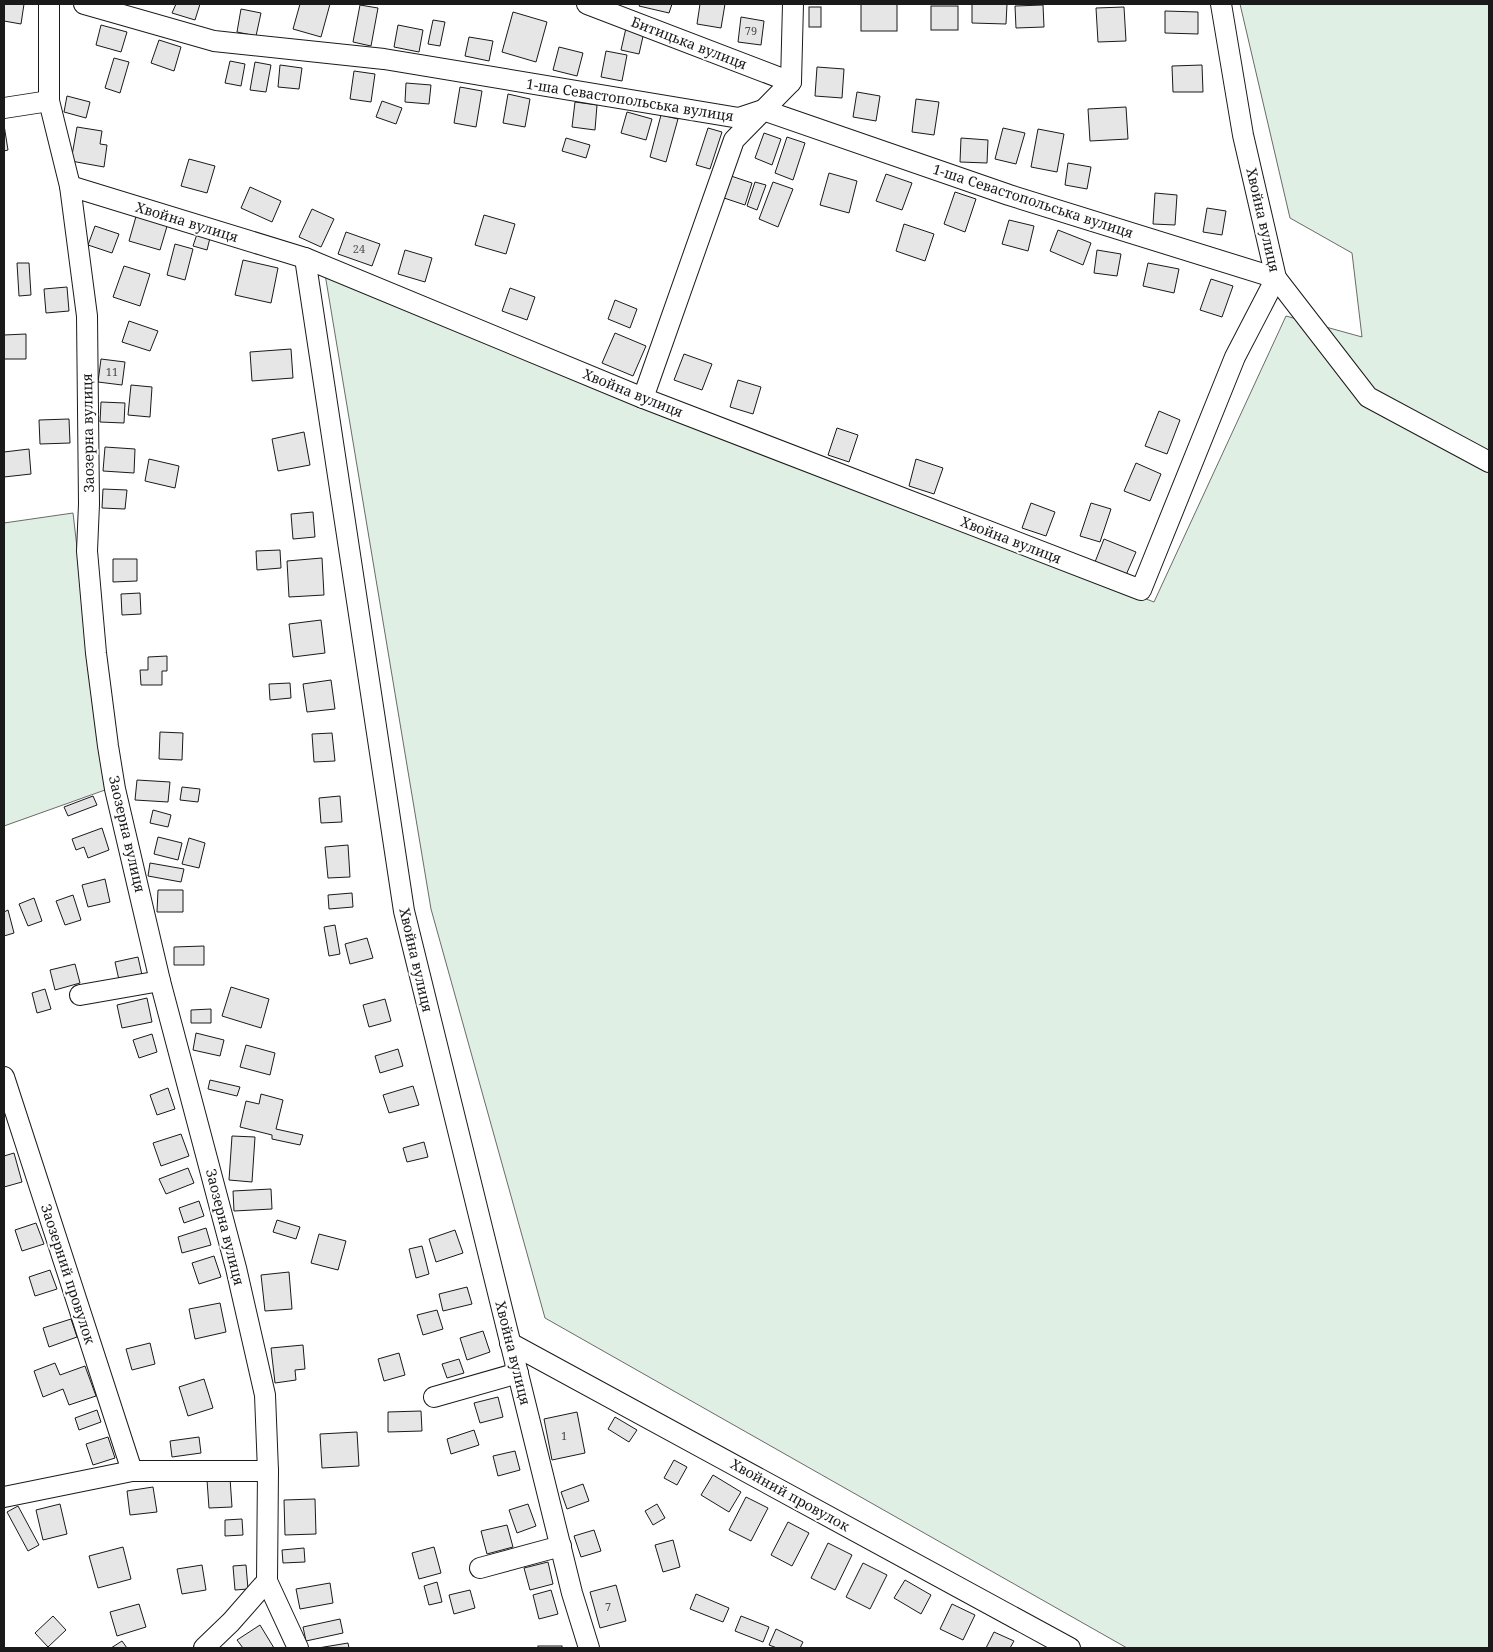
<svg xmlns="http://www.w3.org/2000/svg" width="1493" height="1652" font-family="'Noto Serif',serif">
<rect width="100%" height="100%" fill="#fff"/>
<!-- green -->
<g fill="#e0efe3" stroke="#6a6a6a">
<polygon points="1240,4 1489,4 1489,1648 1127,1648 545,1318 431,909 325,274 628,401 1154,602 1286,316 1362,337 1352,253 1290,218"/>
<polygon points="73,513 105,790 4,826 4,523"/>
</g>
<!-- building -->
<g fill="#e6e6e6" stroke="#1a1a1a">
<polygon points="4,4 24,4 21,24 4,21"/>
<polygon points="176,4 200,4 195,20 172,13"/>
<polygon points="300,4 330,4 321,37 293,29"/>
<polygon points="640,4 672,4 669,13 639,6"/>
<polygon points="700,4 725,4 721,28 697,24"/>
<rect x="861" y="4" width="36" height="27"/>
<polygon points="972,4 1007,4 1006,24 972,23"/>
<polygon points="360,5 378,8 371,46 353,42"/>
<polygon points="1043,5 1044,27 1016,28 1015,6"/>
<rect x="931" y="6" width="27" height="24"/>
<rect x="809" y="7" width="12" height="20"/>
<polygon points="1124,7 1126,41 1098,42 1096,8"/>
<polygon points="241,9 261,13 256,36 237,32"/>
<polygon points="1165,11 1198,12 1198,34 1165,33"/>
<polygon points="513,12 547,22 536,62 502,52"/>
<polygon points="741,17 764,21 761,45 738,42"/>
<polygon points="433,20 445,22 440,46 428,44"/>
<polygon points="101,25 127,32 121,52 96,45"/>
<polygon points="398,25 423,30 419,52 394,47"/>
<polygon points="626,28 644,32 639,54 621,50"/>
<polygon points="469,37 493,41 489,61 465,56"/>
<polygon points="159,40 181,47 174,71 151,63"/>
<polygon points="559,47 583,53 577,76 553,70"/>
<polygon points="606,51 627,55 622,81 601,77"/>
<polygon points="114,58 129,62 120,93 105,88"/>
<polygon points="230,61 245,64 241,86 225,83"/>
<polygon points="255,62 271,65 266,92 250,90"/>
<polygon points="280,65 302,68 299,89 278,87"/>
<polygon points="1202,65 1203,92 1173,92 1172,66"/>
<polygon points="817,67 844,69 842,98 815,96"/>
<polygon points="354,71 375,74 371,102 350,99"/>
<polygon points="406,83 431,85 429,104 405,102"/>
<polygon points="460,87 482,91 476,127 454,123"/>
<polygon points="857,92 880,96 876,121 853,117"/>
<polygon points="508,94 530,99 525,127 503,123"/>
<polygon points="67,96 90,102 86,118 64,112"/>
<polygon points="916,99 939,102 934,135 912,132"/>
<polygon points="382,101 402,108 396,124 376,117"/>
<polygon points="575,102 597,105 595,130 572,127"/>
<polygon points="1126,107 1128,139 1090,141 1088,109"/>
<polygon points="627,112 652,119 646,140 621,133"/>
<polygon points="661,115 678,119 666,162 650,157"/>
<polygon points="4,125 8,150 4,151"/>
<polygon points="77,127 102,131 100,144 107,145 104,167 71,161"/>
<polygon points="708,128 722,132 710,169 696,165"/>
<polygon points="1003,128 1025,133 1016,164 995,159"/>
<polygon points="1038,129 1064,134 1057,172 1031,167"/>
<polygon points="764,133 781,139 772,165 755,158"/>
<polygon points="787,137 805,143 793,180 775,173"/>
<polygon points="566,138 590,145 586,158 562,151"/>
<polygon points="961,138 988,140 987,163 960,162"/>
<polygon points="189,159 215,166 207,193 181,186"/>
<polygon points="1068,163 1091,167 1087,189 1065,185"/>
<polygon points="829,173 857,181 849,213 820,205"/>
<polygon points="886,174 912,183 902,210 876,201"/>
<polygon points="728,175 752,183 745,205 721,197"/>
<polygon points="755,182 766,185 757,210 747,206"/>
<polygon points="773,182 793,189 778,227 759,219"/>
<polygon points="250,187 281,201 272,222 241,208"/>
<polygon points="955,192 976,199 965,232 944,224"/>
<polygon points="1155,193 1177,195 1175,225 1153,224"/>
<polygon points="1207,208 1226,211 1222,235 1203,232"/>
<polygon points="312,209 334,219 321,247 299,237"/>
<polygon points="137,213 168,223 160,250 129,241"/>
<polygon points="484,215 515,224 506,254 475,245"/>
<polygon points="1009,220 1034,226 1028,251 1002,244"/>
<polygon points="904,224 934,234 925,261 896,251"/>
<polygon points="95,226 119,234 112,253 88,245"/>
<polygon points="1058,230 1091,243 1083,265 1050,251"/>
<polygon points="346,232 380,244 372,266 338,254"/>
<polygon points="197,234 210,238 207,250 193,246"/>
<polygon points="175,244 193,249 185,280 167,275"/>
<polygon points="405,250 432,258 425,282 398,274"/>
<polygon points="1097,250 1121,254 1117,276 1094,273"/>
<polygon points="243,260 278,268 271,303 235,295"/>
<polygon points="17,263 29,263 31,295 19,296"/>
<polygon points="1148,263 1179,269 1174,293 1143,286"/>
<polygon points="124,266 150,274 140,306 113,297"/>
<polygon points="1211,279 1233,286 1222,317 1200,310"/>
<polygon points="67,287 69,311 46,313 44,289"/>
<polygon points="510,288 535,297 527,320 502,311"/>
<polygon points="615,300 637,309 630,328 608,319"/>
<polygon points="129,321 158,331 150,351 122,342"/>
<polygon points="615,333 646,346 633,376 602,363"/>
<polygon points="26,334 26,359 4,359 4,335"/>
<polygon points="291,349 293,378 252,381 250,352"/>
<polygon points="684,354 712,364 702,390 674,380"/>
<polygon points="101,359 125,362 122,385 98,382"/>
<polygon points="738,380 761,387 753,414 730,407"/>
<polygon points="131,385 152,387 150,417 128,415"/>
<polygon points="101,402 125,403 124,423 100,422"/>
<polygon points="1159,411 1180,420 1167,454 1145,446"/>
<polygon points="69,419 70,443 40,444 39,420"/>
<polygon points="837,428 858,435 849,462 828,455"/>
<polygon points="304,432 310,465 278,471 272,439"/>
<polygon points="105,447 135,449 134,473 103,471"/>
<polygon points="29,449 31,474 4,477 4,452"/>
<polygon points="149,459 179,466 175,488 145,481"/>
<polygon points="916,459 943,468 934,494 909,486"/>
<polygon points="1136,463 1161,474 1150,501 1124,491"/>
<polygon points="103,489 127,490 125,509 102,508"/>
<polygon points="1031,503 1055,512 1046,536 1022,528"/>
<polygon points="1091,503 1111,509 1100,542 1080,536"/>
<polygon points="313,512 315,537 293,539 291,514"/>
<polygon points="1104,539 1136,552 1126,575 1095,562"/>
<polygon points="280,550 281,568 257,570 256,551"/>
<polygon points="322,558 324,595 289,597 287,561"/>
<polygon points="113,559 137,559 137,581 113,582"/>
<polygon points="140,593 141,614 122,615 121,594"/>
<polygon points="321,620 325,653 293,657 289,624"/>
<polygon points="167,656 167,671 162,671 162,685 141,685 140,670 148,670 148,657"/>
<polygon points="331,680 335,709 307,712 303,684"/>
<polygon points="290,683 291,698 270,700 269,684"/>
<polygon points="160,732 183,733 182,760 159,759"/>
<polygon points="332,733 335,761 314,762 312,734"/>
<polygon points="137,780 170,782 168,802 135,800"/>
<polygon points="182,787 200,789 198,802 180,800"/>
<polygon points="93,796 97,805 68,816 64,807"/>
<polygon points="340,796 342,822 321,823 319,798"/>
<polygon points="153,810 171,815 168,827 150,823"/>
<polygon points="102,828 109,850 88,858 84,847 76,850 72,839"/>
<polygon points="158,837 182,843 178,860 154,854"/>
<polygon points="189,838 205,843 199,868 182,864"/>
<polygon points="348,845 350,877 328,878 325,847"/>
<polygon points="150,863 184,869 181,882 148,876"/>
<polygon points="105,879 110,902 88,907 82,885"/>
<polygon points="158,890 183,890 183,912 157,912"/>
<polygon points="352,893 353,907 329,909 328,895"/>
<polygon points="73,895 81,920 65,925 56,901"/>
<polygon points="34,898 42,921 28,926 19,904"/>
<polygon points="8,910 14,933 4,936 4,912"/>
<polygon points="335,925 340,954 329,956 324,927"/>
<polygon points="367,938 373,958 350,964 345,944"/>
<polygon points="204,946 204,965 174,965 174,947"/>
<polygon points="138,957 142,975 119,980 115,962"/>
<polygon points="75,964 80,983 55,990 50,970"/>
<polygon points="231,987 269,999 261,1028 222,1016"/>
<polygon points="45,989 51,1009 37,1013 32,993"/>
<polygon points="147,998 152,1022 122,1028 117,1005"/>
<polygon points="385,999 391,1021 369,1027 363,1005"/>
<polygon points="211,1009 211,1023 191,1023 191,1010"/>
<polygon points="196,1033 224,1040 220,1056 193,1050"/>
<polygon points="152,1034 157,1052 139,1058 133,1040"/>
<polygon points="246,1045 275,1053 270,1075 240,1067"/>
<polygon points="398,1049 403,1066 380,1073 375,1056"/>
<polygon points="210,1080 240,1087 237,1096 208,1089"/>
<polygon points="413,1086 419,1105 389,1113 383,1095"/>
<polygon points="168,1088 175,1109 157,1115 150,1095"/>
<polygon points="261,1094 283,1100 276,1129 303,1135 300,1145 272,1139 272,1135 240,1127 246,1101 259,1104"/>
<polygon points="181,1134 189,1156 161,1166 153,1143"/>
<polygon points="232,1136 255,1137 252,1182 229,1180"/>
<polygon points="424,1142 428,1157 407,1162 403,1148"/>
<polygon points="14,1153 22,1182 4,1187 4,1156"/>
<polygon points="188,1168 194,1183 166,1194 159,1179"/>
<polygon points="271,1189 272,1209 234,1211 233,1191"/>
<polygon points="199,1201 204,1216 184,1223 179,1208"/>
<polygon points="277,1220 300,1227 296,1239 273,1232"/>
<polygon points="36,1223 44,1244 22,1251 15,1230"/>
<polygon points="206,1228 211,1245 182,1253 178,1237"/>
<polygon points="455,1230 463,1253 436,1262 429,1239"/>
<polygon points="319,1234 346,1241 338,1270 311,1263"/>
<polygon points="422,1246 429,1274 416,1278 409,1249"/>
<polygon points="214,1256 221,1277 199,1284 192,1263"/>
<polygon points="50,1270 57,1289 35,1296 29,1277"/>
<polygon points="289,1272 292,1309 265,1311 261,1275"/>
<polygon points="467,1287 472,1304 443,1311 439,1294"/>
<polygon points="220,1303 226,1332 195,1339 189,1309"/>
<polygon points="437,1310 443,1329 423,1335 417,1315"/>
<polygon points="71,1319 77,1337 49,1347 43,1328"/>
<polygon points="483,1331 490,1352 467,1360 460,1338"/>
<polygon points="150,1343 155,1364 132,1370 126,1349"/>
<polygon points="303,1345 305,1369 295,1370 296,1380 275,1383 271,1348"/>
<polygon points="399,1353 405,1375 384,1381 378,1359"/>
<polygon points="459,1359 464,1373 447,1378 442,1364"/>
<polygon points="55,1363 60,1375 85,1366 96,1396 69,1405 63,1389 43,1397 34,1371"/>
<polygon points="204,1379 213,1408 188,1416 179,1387"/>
<polygon points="498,1397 503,1417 480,1423 474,1403"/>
<polygon points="97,1410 101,1422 79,1430 75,1418"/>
<polygon points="421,1411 422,1431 388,1432 388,1412"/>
<polygon points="577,1412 585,1453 552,1460 544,1419"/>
<polygon points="615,1417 637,1430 629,1442 608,1429"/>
<polygon points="474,1430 479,1445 451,1454 447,1439"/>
<polygon points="357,1432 359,1466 322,1468 320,1434"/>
<polygon points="108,1437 115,1458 93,1465 86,1444"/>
<polygon points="199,1437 201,1453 172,1457 170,1441"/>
<polygon points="515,1451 520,1470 498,1476 493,1456"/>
<polygon points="674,1460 687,1467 677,1485 664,1478"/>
<polygon points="713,1475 741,1492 729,1512 701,1495"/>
<polygon points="230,1478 232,1507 209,1508 207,1480"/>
<polygon points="583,1484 589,1501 567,1509 561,1492"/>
<polygon points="153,1487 157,1512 130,1515 127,1491"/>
<polygon points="746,1497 768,1508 751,1541 729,1530"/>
<polygon points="315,1499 316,1534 285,1535 284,1500"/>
<polygon points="60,1504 67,1534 43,1540 36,1510"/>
<polygon points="528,1504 536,1526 517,1533 509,1510"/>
<polygon points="657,1504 665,1518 653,1525 645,1511"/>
<polygon points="18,1506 39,1545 28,1551 7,1512"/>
<polygon points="242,1519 243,1535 225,1536 225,1520"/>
<polygon points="788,1522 809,1533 792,1566 771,1555"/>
<polygon points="507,1525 513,1547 487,1554 481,1531"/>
<polygon points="594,1530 601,1551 581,1557 574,1536"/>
<polygon points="673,1540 680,1567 663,1572 655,1545"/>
<polygon points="828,1543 852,1555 835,1590 811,1578"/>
<polygon points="123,1547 131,1579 98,1588 89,1556"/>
<polygon points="434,1547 441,1573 419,1579 412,1553"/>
<polygon points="304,1548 305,1562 283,1563 282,1550"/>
<polygon points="548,1562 553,1584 530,1590 524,1568"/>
<polygon points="863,1563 887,1575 870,1609 846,1597"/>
<polygon points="202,1565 206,1590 182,1594 177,1569"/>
<polygon points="246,1565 248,1589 235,1590 233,1566"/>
<polygon points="905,1580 931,1595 921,1614 894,1598"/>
<polygon points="437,1582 442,1602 429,1605 424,1586"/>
<polygon points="330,1583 333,1603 300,1609 296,1589"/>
<polygon points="616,1585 626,1621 600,1628 590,1592"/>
<polygon points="470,1590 475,1608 454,1614 449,1595"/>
<polygon points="551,1590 558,1614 539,1619 533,1595"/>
<polygon points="696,1594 729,1608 723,1622 690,1609"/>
<polygon points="139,1604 146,1627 117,1636 110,1612"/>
<polygon points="952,1604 975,1615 963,1640 940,1629"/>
<polygon points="53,1616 66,1630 48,1647 35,1633"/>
<polygon points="741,1616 769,1627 763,1642 735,1631"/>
<polygon points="340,1619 343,1633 306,1641 303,1627"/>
<polygon points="260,1625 274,1648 243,1648 237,1640"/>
<polygon points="776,1629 803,1642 800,1648 777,1648 769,1645"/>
<polygon points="994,1632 1014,1641 1010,1648 986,1648"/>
<polygon points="122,1641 127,1648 111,1648"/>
<polygon points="348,1643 349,1648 318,1648"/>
<rect x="538" y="1646" width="24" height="2"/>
</g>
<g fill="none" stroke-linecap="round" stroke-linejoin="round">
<!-- minor casing -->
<g stroke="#1a1a1a" stroke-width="22">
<g id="minor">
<polyline points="49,4 49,101 70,186 87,316 89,504 87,551 96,653 108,746 115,789 160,981 236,1268 265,1395 268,1471 267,1581 298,1648"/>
<polyline points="84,4 214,41 384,59 739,118 763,110 1009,195 1276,278 1368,397 1489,462"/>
<polyline points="587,4 791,82"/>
<polyline points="4,108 49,101"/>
<polyline points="70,186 305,258 643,398 1141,590 1235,357 1276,278 1243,135 1221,4"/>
<polyline points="305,258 404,911 572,1593 589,1648"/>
<polyline points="643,398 734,140 791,82 793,4"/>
<polyline points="80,995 160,981"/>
<polyline points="4,1077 132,1471"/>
<polyline points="510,1343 1070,1648"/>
<polyline points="434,1397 518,1373"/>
<polyline points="4,1497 132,1471 268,1471"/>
<polyline points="480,1568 561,1546"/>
<polyline points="204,1648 231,1622 267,1581"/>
</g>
</g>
<!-- minor -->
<use href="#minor" stroke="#fff" stroke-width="20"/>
</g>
<g text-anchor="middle" stroke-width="4" stroke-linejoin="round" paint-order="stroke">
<!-- number labels -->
<g font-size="11" fill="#4d4d4d">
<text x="751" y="35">79</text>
<text x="359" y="253">24</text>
<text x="112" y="376">11</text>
<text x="564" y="1440">1</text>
<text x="608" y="1611">7</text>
</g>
<!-- street labels -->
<g font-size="14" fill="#1a1a1a" stroke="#fff">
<text transform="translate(689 43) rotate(21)" y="5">Битицька вулиця</text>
<text transform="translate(630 100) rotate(9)" y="5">1-ша Севастопольська вулиця</text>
<text transform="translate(1033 201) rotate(18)" y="5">1-ша Севастопольська вулиця</text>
<text transform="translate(1263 220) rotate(77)" y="5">Хвойна вулиця</text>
<text transform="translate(187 222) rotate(17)" y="5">Хвойна вулиця</text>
<text transform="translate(633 393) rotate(22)" y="5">Хвойна вулиця</text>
<text transform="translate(88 433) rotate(-91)" y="5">Заозерна вулиця</text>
<text transform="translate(1011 540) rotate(21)" y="5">Хвойна вулиця</text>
<text transform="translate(127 834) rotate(77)" y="5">Заозерна вулиця</text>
<text transform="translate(416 960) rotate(77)" y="5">Хвойна вулиця</text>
<text transform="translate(225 1227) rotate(76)" y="5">Заозерна вулиця</text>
<text transform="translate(68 1274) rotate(72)" y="5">Заозерний провулок</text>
<text transform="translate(513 1353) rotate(76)" y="5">Хвойна вулиця</text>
<text transform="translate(790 1495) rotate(29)" y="5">Хвойний провулок</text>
</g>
</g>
<!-- border -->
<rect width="1493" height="1652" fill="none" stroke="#1a1a1a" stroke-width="10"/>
</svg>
